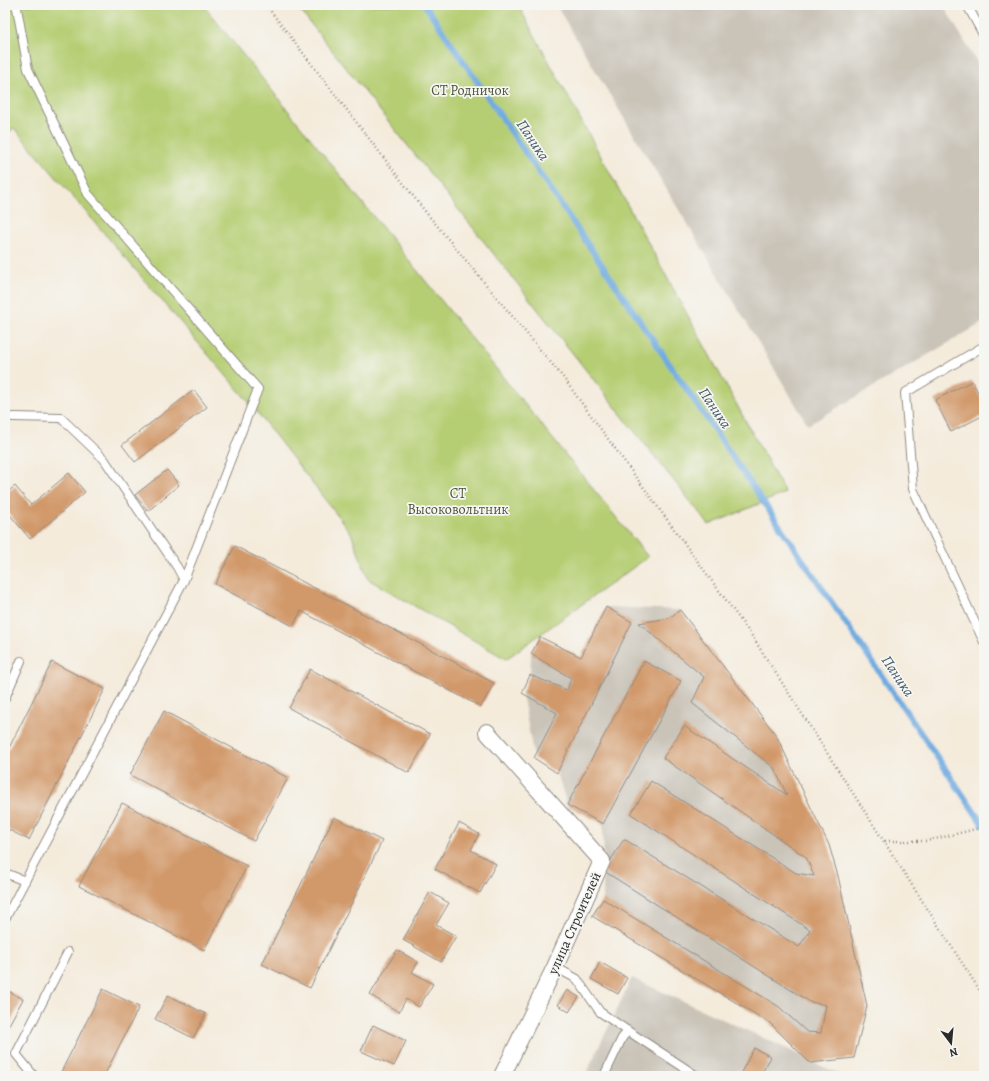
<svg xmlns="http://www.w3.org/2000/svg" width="989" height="1081" font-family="Alegreya,serif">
<rect width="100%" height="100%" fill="#f6f6f2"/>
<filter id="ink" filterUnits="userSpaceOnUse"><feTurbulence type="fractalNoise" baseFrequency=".025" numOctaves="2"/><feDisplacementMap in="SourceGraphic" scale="8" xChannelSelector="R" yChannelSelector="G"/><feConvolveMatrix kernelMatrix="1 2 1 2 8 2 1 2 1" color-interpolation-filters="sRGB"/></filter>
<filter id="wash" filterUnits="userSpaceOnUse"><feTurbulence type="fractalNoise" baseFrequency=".012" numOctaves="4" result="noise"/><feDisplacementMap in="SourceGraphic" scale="16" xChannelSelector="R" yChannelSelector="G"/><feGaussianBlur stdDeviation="0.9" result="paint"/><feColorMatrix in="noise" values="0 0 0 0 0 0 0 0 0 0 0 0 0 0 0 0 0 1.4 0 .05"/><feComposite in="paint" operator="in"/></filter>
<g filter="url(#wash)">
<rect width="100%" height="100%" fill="#f4ebdb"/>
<!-- industrial -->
<g fill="#c9c3b8">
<polygon points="556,5 943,5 984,74 984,322 808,425"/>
<polygon points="606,607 680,610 776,735 838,876 867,1006 854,1058 815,1063 844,1076 585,1076 632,978 805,1057 770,1023 592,916 603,899 604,870 603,824 567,805 557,773 534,758 522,693 530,675 531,654 540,637 581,657"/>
</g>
<!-- green -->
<g fill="#b6ce73" stroke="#707c4f">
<polygon points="5,5 203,5 648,557 506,659 368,579 351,533 253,407 14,128 5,136"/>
<polygon points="296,5 518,5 785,493 709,525"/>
</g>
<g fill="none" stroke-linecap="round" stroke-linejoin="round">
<!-- stream -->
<polyline stroke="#6fabe0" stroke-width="6" points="425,5 984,826"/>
</g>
<g id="blocks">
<!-- building -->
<g fill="#d19869">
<polygon points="972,381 984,404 984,415 951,432 935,400"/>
<polygon points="194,390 207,407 135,462 122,445"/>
<polygon points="167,470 179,485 148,511 135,495"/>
<polygon points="69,473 85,492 30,539 5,509 5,494 15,486 31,505"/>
<polygon points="235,546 494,683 481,707 301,611 293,626 215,584"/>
<polygon points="606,607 632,622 557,773 534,758 557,713 522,693 530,675 567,690 571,678 531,654 540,637 581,657"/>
<polygon points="680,610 776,735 829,845 838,876 867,1006 854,1058 810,1063 770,1023 592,916 603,899 778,1006 807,1032 821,1033 826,1005 810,1002 604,871 624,839 799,947 810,930 631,814 651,781 796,873 814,876 806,857 663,758 684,726 787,795 774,768 692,703 704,677 639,623 669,618"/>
<polygon points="644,661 681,681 603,824 567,805"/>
<polygon points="52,662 105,689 29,840 5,828 5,756"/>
<polygon points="310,669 430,734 409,773 289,708"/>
<polygon points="164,711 288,778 254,841 130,775"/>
<polygon points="122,803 247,866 204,950 79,886"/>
<polygon points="334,817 382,841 310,988 262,964"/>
<polygon points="459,823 479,834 471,850 496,864 480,893 435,869"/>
<polygon points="430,892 449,903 436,925 456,936 441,962 403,940"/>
<polygon points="397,950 418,962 412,972 433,984 419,1007 406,999 399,1012 370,995"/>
<polygon points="600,962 627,978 618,994 591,979"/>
<polygon points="5,989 23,999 5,1032"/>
<polygon points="103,989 139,1007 104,1076 59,1076"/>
<polygon points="567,990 579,997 569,1012 558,1005"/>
<polygon points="168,995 206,1014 193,1038 155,1019"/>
<polygon points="373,1025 406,1041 394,1066 361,1051"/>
<polygon points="754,1048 771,1057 760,1076 739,1076"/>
</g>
</g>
</g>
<g filter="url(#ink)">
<use href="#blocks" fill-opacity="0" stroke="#908b83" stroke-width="1"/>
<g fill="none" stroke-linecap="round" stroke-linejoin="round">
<!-- service casing -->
<g stroke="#908b83" stroke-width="10">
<g id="service">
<polyline points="15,5 17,8 28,69 88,194 258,389 184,580"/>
<polyline points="967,5 984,36"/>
<polyline points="984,346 905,393 913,489 984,642"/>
<polyline points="13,417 61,418 104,459 177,567 184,580 25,881"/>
<polyline points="5,698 21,661"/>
<polyline points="5,873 25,881 5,919"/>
<polyline points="555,967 577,979 600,1012 628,1031 697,1076"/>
<polyline points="34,1076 16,1054 68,952"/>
<polyline points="604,1076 622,1038 628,1031"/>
</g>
</g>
<!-- minor casing -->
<g stroke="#908b83" stroke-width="18">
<polyline id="minor" points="487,732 602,861 555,967 502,1076"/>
</g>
<!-- path -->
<g stroke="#908b83" stroke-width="2.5" stroke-dasharray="1 3" stroke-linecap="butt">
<polyline points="266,5 424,210 562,376 750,633 984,997"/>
<polyline points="885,841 927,841 980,828 984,825"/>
</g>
<!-- service -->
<use href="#service" stroke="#fff" stroke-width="8"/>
<!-- minor -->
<use href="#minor" stroke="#fff" stroke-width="16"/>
</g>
</g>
<g text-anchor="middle" stroke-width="3.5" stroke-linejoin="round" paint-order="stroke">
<!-- park labels -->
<g font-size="14" fill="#4e543d" stroke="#f6f6f2">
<text x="470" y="95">СТ Родничок</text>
<text x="458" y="498">СТ<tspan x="458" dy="16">Высоковольтник</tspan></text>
</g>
<!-- street labels -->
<g font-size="14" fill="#2b2b2b" stroke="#f6f6f2">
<text transform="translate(574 923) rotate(-66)" y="5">улица Строителей</text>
</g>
<!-- water labels -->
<g font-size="15" font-style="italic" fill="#43586a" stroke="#f6f6f2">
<text transform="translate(533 140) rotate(56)" y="5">Паника</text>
<text transform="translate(715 408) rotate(56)" y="5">Паника</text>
<text transform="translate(898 676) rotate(56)" y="5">Паника</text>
</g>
</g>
<!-- margin -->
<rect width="989" height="1081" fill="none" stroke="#f6f6f2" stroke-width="20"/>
<!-- north arrow -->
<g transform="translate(951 1043) rotate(164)" stroke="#f6f6f2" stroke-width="3" paint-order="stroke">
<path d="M0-3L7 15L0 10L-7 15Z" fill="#2b2b2b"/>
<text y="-6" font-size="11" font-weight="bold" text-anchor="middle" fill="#2b2b2b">N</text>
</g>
</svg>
